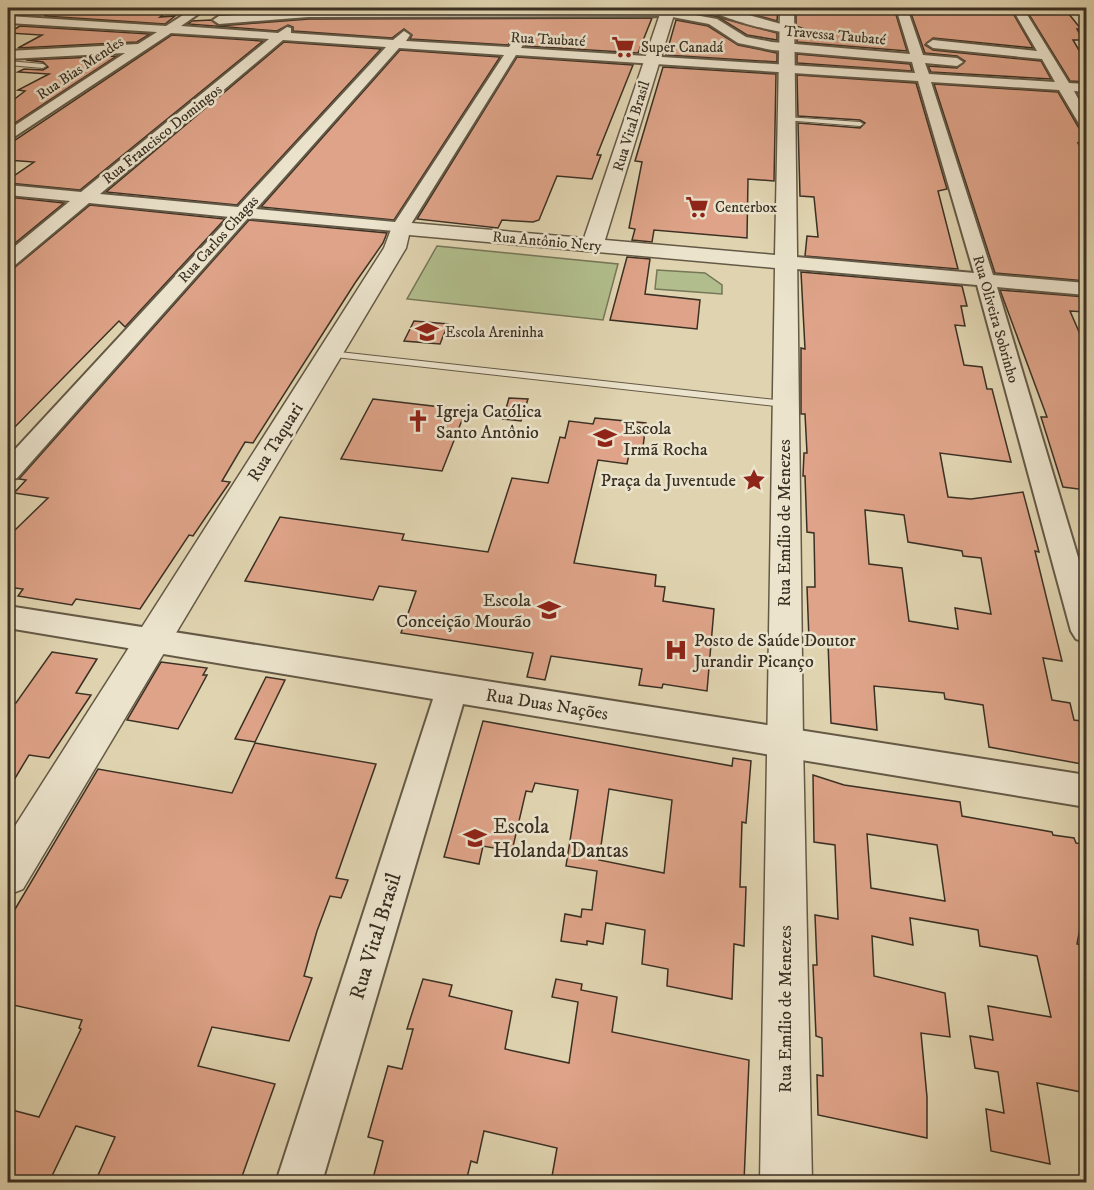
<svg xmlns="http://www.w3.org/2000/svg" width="1094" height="1190" font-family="'IM FELL DW Pica',serif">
<rect width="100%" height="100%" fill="#e0d4b0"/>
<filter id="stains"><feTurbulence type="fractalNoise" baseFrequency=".00333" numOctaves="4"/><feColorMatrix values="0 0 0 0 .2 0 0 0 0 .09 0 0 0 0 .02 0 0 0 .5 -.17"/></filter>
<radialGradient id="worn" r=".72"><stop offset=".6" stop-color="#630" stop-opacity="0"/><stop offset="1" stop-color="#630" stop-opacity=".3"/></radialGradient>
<!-- green -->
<g fill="#b1bd8c" stroke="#767658" stroke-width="1.5">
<polygon points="437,246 618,264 603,320 407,299"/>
<polygon points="657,270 705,273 722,285 722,294 655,289"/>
</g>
<!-- building -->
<g fill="#dea388" stroke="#3a3023" stroke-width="1.5" fill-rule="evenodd">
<polygon points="65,8 172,8 160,17 175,16 165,24 44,16"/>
<polygon points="680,8 705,8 725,19 777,33 777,40 747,35 718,17 679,10"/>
<polygon points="730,8 778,8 777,21"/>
<polygon points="796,8 894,8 907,51 797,42 797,35 807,33 808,30 796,26"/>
<polygon points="909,8 1010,8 1033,48 933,38 925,45 933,50 1041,61 1051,79 931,72 928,66 957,68 965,61 957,56 925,53"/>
<polygon points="1025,8 1064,8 1081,29 1077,29 1083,40 1073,40 1086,62 1086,82 1070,81"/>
<polygon points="652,18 638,53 525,46 527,40 518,35 513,37 508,45 410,39 412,35 404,29 392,38 293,31 293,27 288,25 277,31 188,24 192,21 211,20 219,26 309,19"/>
<polygon points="676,20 708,26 738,45 777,53 777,62 666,55"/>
<polygon points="20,26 150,34 137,42 18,48 42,35 8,33"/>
<polygon points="172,35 263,41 80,190 8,183 8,180 34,162 8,160 8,145"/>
<polygon points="284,42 381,49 237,205 106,192"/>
<polygon points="400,50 500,57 394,220 261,207"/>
<polygon points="797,54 910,64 912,71 797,63"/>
<polygon points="117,56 12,125 8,124 8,104 25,91 18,90 49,74 18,72 24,69 43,70 48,67 43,62 26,60"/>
<polygon points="517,57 633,65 597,155 601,155 592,179 557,176 539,220 533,222 502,220 498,228 417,219"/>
<polygon points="663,67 776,74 774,181 748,179 747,238 654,230 652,242 632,240 635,229 629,228 642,162 635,161"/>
<polygon points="797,75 916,83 947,189 938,191 958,269 805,256 807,236 818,237 814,197 800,196 798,123 860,128 865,123 860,120 798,116"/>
<polygon points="934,84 1058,92 1079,128 1086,130 1086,137 1083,137 1086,144 1078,143 1086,158 1086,281 995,273"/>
<polygon points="8,197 64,203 9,248"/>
<polygon points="90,205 225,219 125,327 119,321 8,434 8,273"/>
<polygon points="249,220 387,233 383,243 355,283 253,443 245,442 222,481 230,482 214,505 193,536 189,535 140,609 76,599 72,605 18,596 23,589 8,587 8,529 15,530 48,498 14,493 26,480 19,479"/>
<polygon points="627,257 650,259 645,294 700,300 697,329 610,320"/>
<path d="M801 272 962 286 967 306H961L965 326 955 325 964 365 982 367 987 389H992L1011 462 940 453 948 497 971 499 1023 492 1039 552 1035 551 1062 661 1043 658 1052 700 1070 703 1074 720 1081 721 1086 747V755L1080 754 1082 764 989 747 983 705 945 699 944 693 874 686 877 730 831 723 828 642 809 640 807 587H815L814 533 807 532 805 476H803L804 453H807L805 414H801V348L805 349ZM865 510 904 515 908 542 962 551 963 556 981 558 991 614 955 608 958 629 909 621 902 568 869 564Z"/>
<polygon points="1000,290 1086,297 1086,312 1070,311 1086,348 1086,490 1063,487 1041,417 1047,417"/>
<polygon points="414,321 448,324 440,344 404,341"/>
<polygon points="509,398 528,399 521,421 503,419"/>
<polygon points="373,399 466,410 442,471 341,459"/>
<polygon points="595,418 646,423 643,447 631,445 627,464 598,460 574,563 656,575 655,586 665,587 663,601 714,609 707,691 663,684 662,688 639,685 642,669 551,656 545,680 527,677 533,653 401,633 416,591 379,586 373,600 245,581 280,517 404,534 402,540 488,552 512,478 548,483 560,437 565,438 569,421 593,424"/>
<polygon points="52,652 97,659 76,693 91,695 49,758 29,755 8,790 8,701 16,703"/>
<polygon points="161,662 207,668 203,675 207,675 178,729 127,720"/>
<polygon points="266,677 285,680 255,742 235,739"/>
<path d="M483 721 732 766 733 758 751 761 746 823 742 822 740 887H746L744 946 734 944 732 999 667 986 668 969 642 964 645 930 606 923 603 944 587 941V945L561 941 565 914 581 917 582 909 592 910 597 871 566 866 578 790 535 783 532 792 526 791 512 851 483 846 479 864 444 857ZM609 789 672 800 664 873 599 860Z"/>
<polygon points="255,743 376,764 336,878 348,880 341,898 330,896 317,931 304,976 312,978 289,1041 212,1027 198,1066 275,1084 240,1182 95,1182 115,1137 76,1126 49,1182 8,1182 8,1109 39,1117 81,1029 79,1028 82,1020 8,1004 8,921 98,769 232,793"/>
<path d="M813 775 844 785 960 802 962 816 1052 832 1053 835 1074 838 1076 843 1086 844V898L1077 944 1086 946V1093L1037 1083 1050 1164 991 1151 986 1109 1004 1113 998 1072 975 1068 970 1036 993 1040 988 1006 1051 1017 1037 956 980 946 978 930 910 918 913 945 872 936 874 976 945 993 950 1037 921 1033 927 1097V1138L818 1115 817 1075 823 1076 822 1038 816 1036 813 965H817L815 915 838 919 835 845 814 842ZM867 834 937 845 945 901 871 888Z"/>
<polygon points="423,979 452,985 449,996 512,1011 505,1049 569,1063 578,1002 552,997 556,979 582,984 581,990 617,997 612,1032 749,1060 744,1182 551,1182 557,1148 484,1131 477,1163 471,1161 466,1182 372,1182 383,1141 368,1137 388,1066 402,1069 413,1029 407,1029"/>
</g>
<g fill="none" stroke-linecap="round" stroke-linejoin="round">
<!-- service casing -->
<g stroke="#645946" stroke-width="2">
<g id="service">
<polygon points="8,61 43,64 46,66 43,68 8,65"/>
<polygon points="786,117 860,122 863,124 860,126 784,120"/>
<polygon points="330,351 785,401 790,404 785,407 326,356 326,352"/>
</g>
</g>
<!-- minor casing -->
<g stroke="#645946" stroke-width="4">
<g id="minor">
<path d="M194 8H207L181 26 278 33 287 27 291 28V33L393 40 404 31 410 35 406 41 509 47 515 38 519 37 525 41 521 48 915 73 912 62 772 50 738 43 709 24 667 16 308 17 219 24 213 20 219 16 308 11 667 10 717 19 746 37 772 42 910 54 896 8H907L923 55 957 58 963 62 957 66 925 63 929 74 1055 82 1042 59 933 48 927 44 933 40 1037 51 1012 8H1023L1069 83 1086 84V92L1074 91 1086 113V128L1081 127 1059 90 931 82 993 275 1086 283V295L997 287 1086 584V643L1076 639 1071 631 977 285 785 268 776 262 785 256 974 273 918 81 516 55 406 232 248 218 17 478 8 480V457L230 217 89 203 15 265 8 267V252L70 201 8 195V185L81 192 269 39 171 33 8 141V130L125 53 8 59V51L138 44 157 32 8 23V16L166 26ZM283 40 386 47 238 207 100 194ZM399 48 504 55 395 222 256 209Z"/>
<path d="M707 8H723L806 31C795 40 718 18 707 8Z"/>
<polygon points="8,606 1086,775 1086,807 463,704 322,1182 276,1182 433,699 8,628"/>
</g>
</g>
<!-- tertiary casing -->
<g stroke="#645946" stroke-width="3">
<polygon id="tertiary" points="662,8 676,8 605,240 775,255 780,8 794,8 803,741 812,1182 760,1182 775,268 409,235 406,248 23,889 8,895 8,837 384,248 393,224 400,222 584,238"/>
</g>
<!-- service -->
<use href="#service" fill="#ebe3cc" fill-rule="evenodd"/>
<!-- minor -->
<use href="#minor" fill="#ebe3cc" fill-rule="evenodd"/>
<!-- tertiary -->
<use href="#tertiary" fill="#ebe3cc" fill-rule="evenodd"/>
</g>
<!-- icons -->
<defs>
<g id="supermarket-bare" transform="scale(1.8)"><path d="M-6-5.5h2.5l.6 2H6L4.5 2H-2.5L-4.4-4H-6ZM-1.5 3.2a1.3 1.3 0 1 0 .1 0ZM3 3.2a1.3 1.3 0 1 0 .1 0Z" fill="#8f2418" stroke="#ebe3cc" stroke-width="2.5" paint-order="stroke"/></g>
<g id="school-bare" transform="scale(1.8)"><path d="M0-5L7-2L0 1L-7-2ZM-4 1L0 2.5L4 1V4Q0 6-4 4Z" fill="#8f2418" stroke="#ebe3cc" stroke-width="2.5" paint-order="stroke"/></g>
<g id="church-bare" transform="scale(1.8)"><path d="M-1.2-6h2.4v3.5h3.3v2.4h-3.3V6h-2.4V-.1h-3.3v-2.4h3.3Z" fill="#8f2418" stroke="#ebe3cc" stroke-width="2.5" paint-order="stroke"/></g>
<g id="sight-bare" transform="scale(1.8)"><path d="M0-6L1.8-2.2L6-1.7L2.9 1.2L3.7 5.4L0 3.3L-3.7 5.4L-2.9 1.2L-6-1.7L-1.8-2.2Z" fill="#8f2418" stroke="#ebe3cc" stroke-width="2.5" paint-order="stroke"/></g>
<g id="hospital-bare" transform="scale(1.8)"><path d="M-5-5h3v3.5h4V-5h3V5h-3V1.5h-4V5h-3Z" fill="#8f2418" stroke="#ebe3cc" stroke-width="2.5" paint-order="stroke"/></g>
</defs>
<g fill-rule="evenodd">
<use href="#supermarket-bare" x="623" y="47"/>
<use href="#supermarket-bare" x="697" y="207"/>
<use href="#school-bare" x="427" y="332"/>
<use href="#church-bare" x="418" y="421"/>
<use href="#school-bare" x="605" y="438"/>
<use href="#sight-bare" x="754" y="480"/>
<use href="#school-bare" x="549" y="610"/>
<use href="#hospital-bare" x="676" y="650"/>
<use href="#school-bare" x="475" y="838"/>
</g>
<g text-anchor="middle" stroke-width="5" stroke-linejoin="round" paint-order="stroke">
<!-- far-street labels -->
<g font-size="15" fill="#3a3023" stroke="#ebe3cc">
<text transform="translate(835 35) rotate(5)" y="5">Travessa Taubaté</text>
<text transform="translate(548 39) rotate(3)" y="5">Rua Taubaté</text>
<text transform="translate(80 68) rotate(-34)" y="5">Rua Bias Mendes</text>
<text transform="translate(631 126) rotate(-73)" y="5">Rua Vital Brasil</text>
<text transform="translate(162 134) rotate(-39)" y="5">Rua Francisco Domingos</text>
<text transform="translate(218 239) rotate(-48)" y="5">Rua Carlos Chagas</text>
<text transform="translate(547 241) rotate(5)" y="5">Rua Antônio Nery</text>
<text transform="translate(996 319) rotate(74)" y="5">Rua Oliveira Sobrinho</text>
</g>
<!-- far-poi labels -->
<g font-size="15" fill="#3a3023" stroke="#ebe3cc" text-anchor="start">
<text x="641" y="52">Super Canadá</text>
<text x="715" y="212">Centerbox</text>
<text x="445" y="337">Escola Areninha</text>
</g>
<!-- poi labels -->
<g font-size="18" fill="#3a3023" stroke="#ebe3cc" text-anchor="start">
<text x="436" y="417">Igreja Católica<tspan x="436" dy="21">Santo Antônio</tspan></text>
<text x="623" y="434">Escola<tspan x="623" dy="21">Irmã Rocha</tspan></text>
<text x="736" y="486" text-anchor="end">Praça da Juventude</text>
<text x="531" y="606" text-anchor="end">Escola<tspan x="531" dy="21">Conceição Mourão</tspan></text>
<text x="694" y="646">Posto de Saúde Doutor<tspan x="694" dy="21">Jurandir Picanço</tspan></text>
</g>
<!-- street labels -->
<g font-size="18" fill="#3a3023" stroke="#ebe3cc">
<text transform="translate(275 442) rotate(-58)" y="6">Rua Taquari</text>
<text transform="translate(784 523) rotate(-90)" y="6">Rua Emílio de Menezes</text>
<text transform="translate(547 704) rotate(9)" y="6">Rua Duas Nações</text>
<text transform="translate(785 1009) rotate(-90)" y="6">Rua Emílio de Menezes</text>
</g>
<!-- near-poi labels -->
<g font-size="21" fill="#3a3023" stroke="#ebe3cc" text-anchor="start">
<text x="493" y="833">Escola<tspan x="493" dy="24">Holanda Dantas</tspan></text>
</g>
<!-- near-street labels -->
<g font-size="21" fill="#3a3023" stroke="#ebe3cc">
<text transform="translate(375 936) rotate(-73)" y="7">Rua Vital Brasil</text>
</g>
</g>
<!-- margin -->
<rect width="1094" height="1190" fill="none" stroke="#e0d4b0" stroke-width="30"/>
<rect x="9" y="9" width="1076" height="1172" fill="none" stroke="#3a3023" stroke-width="3"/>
<rect x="15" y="15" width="1064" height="1160" fill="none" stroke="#3a3023" stroke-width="1.5"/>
<rect width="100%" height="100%" filter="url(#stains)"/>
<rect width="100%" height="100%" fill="url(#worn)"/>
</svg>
